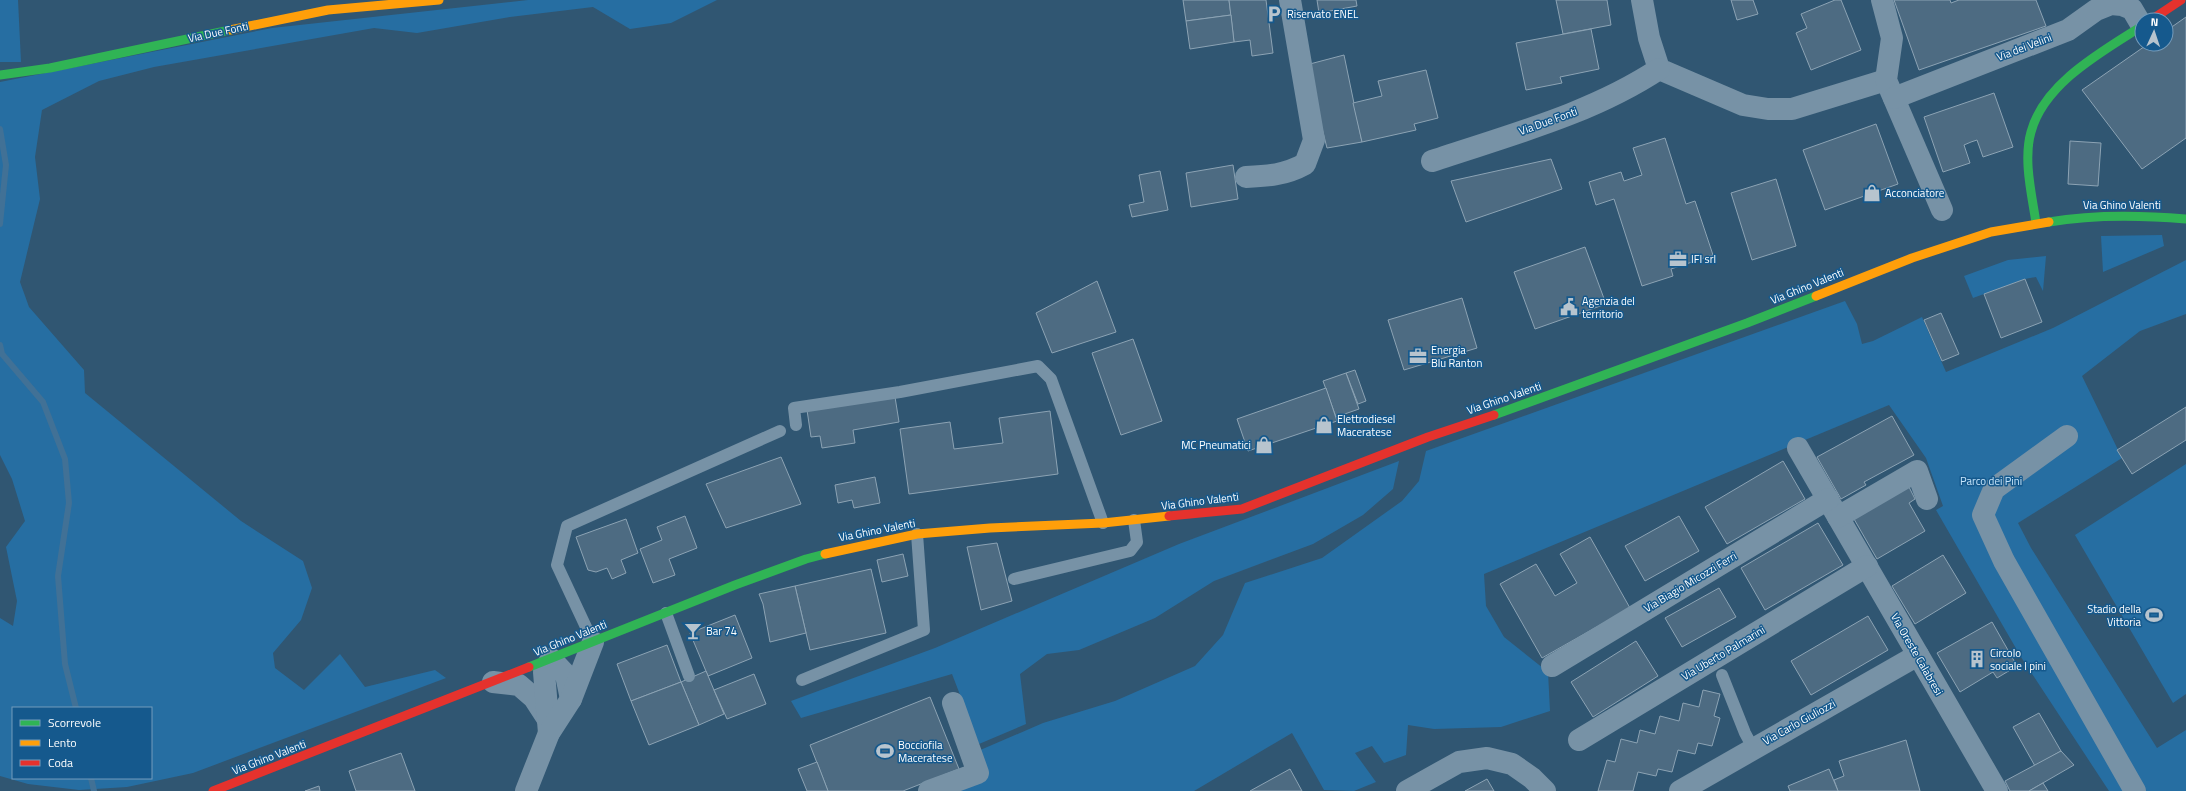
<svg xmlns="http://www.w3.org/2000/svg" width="2186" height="791" font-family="'Titillium Web',sans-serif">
<rect width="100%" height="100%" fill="#305672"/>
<!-- green -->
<g fill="#266ea2" fill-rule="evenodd">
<polygon points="0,0 18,0 21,62 0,62"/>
<path d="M528 0H717L671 23 630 29 593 7 510 17 417 33 374 28 154 67 99 81 42 110 35 157 40 199 20 282 29 307 84 370 85 393 241 521 303 561 312 588 301 620 273 653 275 668 304 690 340 654 365 687 435 670 446 678 193 773 127 787 79 790 28 784 0 776V618L13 626 17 601 6 547 25 521 12 479 0 455V82L272 28ZM13 708H151V778H13Z"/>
<polygon points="2162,235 2164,246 2103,272 2101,236"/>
<polygon points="2046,256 2043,291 2036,277 2025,279 1973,298 1964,276 2008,260"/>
<polygon points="2186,260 2186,314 2140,331 2082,376 2122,458 2018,523 2031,548 2157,748 2186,730 2186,791 2109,791 2021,657 1936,510 1943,506 1926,458 1889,405 1484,574 1486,606 1504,637 1548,672 1550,711 1501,727 1434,729 1408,725 1406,755 1384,763 1372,746 1355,753 1376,782 1354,791 1324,790 1292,733 1194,791 947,791 978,751 1043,723 1115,701 1195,666 1223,635 1245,583 1322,558 1402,501 1419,481 1426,451 1845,301 1857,324 1862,344 1873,341 1922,317 1946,372 2053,328"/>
<polygon points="1399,461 1393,489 1363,515 1313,544 1214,581 1155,618 1079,650 1047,654 1020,674 1026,724 979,744 952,674 801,718 791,701 935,648 1179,544"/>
<polygon points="2186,464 2186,694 2173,703 2075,535"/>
</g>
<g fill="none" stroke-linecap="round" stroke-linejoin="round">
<!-- stream -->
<g stroke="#417196" stroke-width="6">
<polyline points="0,129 6,165 0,224"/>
<polyline points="0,345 2,354 43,402 65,459 69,503 58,576 65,664 76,708"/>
<polyline points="91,778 94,791"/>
</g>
</g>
<!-- building -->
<g fill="#4d6b82" stroke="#8ca3b4">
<polygon points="1183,0 1229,0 1231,15 1186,21"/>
<polygon points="1229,0 1266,0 1273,53 1252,56 1250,40 1234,42"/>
<polygon points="1317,0 1356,0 1357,6 1319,13"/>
<polygon points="1556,0 1607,0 1611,25 1563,34"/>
<polygon points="1731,0 1753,0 1758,14 1737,20"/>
<polygon points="1835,0 1841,0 1861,50 1811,70 1796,33 1807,28 1801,14"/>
<polygon points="1894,0 1950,0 1951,3 1959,0 2036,0 2046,26 1919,70"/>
<polygon points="1231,15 1234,42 1190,49 1186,21"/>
<polygon points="2186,17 2186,138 2142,169 2082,90 2148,44 2166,44 2166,31"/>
<polygon points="1591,29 1599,69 1560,77 1562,83 1526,90 1516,43"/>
<polygon points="1344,55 1362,142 1327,148 1306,65"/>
<polygon points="1426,70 1438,118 1414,124 1416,130 1362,142 1353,103 1382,96 1378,81"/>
<polygon points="1994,93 2013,147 1983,157 1977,140 1971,142 1964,145 1970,163 1943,172 1924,117"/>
<polygon points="1876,124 1898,184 1825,210 1803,150"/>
<polygon points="1665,138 1686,204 1695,201 1713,255 1671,269 1673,276 1642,286 1614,199 1596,205 1589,182 1621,172 1624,181 1642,175 1633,148"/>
<polygon points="2070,141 2101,143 2098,186 2068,184"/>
<polygon points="1551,159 1562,189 1466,222 1451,181"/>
<polygon points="1233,165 1238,199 1191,207 1186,173"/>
<polygon points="1160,171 1168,210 1132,217 1129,205 1144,202 1139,175"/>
<polygon points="1776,179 1796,246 1752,260 1731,193"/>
<polygon points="1585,247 1606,304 1535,329 1514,272"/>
<polygon points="2025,279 2042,322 2001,338 1984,294"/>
<polygon points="1097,281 1116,332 1052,353 1036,313"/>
<polygon points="1462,298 1477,348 1404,370 1388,320"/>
<polygon points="1941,313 1959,354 1942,361 1924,320"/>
<polygon points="1133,339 1162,421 1121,435 1092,353"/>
<polygon points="1355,370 1366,401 1358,404 1346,373"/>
<polygon points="1346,373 1359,409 1336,417 1323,381"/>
<polygon points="1326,388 1337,421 1248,451 1237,419"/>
<polygon points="895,397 899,422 853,430 855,443 822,448 820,436 811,437 807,410"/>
<polygon points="2186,407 2186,440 2132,474 2117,450"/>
<polygon points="1050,411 1058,474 909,494 900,429 950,422 954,449 1003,443 999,418"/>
<polygon points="1892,416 1914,455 1864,482 1866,485 1841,499 1817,457"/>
<polygon points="781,457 801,504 726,528 706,484"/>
<polygon points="1783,461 1805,499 1727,544 1705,507"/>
<polygon points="875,477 880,503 854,508 852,500 838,503 835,485"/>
<polygon points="1909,487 1915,499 1909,503 1925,531 1877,559 1854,519"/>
<polygon points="685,516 697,548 669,559 675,575 653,583 640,549 662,540 657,527"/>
<polygon points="1679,516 1699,551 1645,581 1625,546"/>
<polygon points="626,519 638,553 621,560 626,573 612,579 607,568 596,572 588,570 576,537"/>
<polygon points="1818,523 1843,565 1765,610 1741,568"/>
<polygon points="1590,537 1630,608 1542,658 1500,584 1536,564 1555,596 1577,583 1560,554"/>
<polygon points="997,543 1012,601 981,610 967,547"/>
<polygon points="903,554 908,576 882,582 877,560"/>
<polygon points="1943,555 1966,593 1915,624 1892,586"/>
<polygon points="871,569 886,633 810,650 795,586"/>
<polygon points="795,586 806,633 770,642 763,604 759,594"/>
<polygon points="1719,588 1736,617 1682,647 1665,618"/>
<polygon points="735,615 752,658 708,676 690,633"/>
<polygon points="1868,616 1888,650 1811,695 1791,661"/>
<polygon points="1992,622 2017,666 1997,678 1993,672 1960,692 1937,653"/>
<polygon points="1636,641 1658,676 1593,717 1571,682"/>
<polygon points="667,645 681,682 631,701 617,664"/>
<polygon points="706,671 724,714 699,725 681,682"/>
<polygon points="754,674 766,704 727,719 714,690"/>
<polygon points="681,682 699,725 649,745 631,701"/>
<polygon points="1703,690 1720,694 1714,716 1720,718 1712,746 1698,743 1695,754 1678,750 1672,772 1658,769 1656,776 1638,772 1633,791 1598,791 1607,760 1615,762 1621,739 1637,743 1640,730 1655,734 1660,716 1679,721 1683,703 1699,707"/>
<polygon points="930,697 959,769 903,791 828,791 810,745"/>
<polygon points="2039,713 2061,751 2035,766 2013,727"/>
<polygon points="1906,740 1920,791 1838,791 1834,780 1844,776 1839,761"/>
<polygon points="2061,751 2074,765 2029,791 2010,791 2005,781"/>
<polygon points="401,753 415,791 356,791 349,771"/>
<polygon points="817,762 828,791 807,791 798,769"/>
<polygon points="1290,769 1302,791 1250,791"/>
<polygon points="1829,769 1838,791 1790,791 1788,786"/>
<polygon points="1487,779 1494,791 1465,791"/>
<polygon points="2043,783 2048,791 2029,791"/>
<polygon points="319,786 320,791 305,791"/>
</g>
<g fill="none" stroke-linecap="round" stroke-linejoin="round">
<!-- lane -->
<g stroke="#7792a6" stroke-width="12">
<polyline points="796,425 794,408 900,392 1038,366 1051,379 1103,523"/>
<polyline points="1014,579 1130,551 1137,542 1134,520"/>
<polyline points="666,613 689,676"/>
<polyline points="593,642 557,565 567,526 780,431"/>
<polyline points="1722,675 1745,733 1753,748"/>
<polyline points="802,680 924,630 917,534"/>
</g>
<!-- street -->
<g stroke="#7792a6" stroke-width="22">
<polyline points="1642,0 1649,38 1659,69 1743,105 1768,109 1792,109 1886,80"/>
<polyline points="1882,0 1892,38 1886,80 1942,210"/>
<polyline points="1894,98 2068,30 2096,10 2111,4 2122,5 2132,9 2142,26"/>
<path d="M1432 161C1509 135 1591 114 1659 69"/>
<path d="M1246 177C1268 176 1285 175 1305 164L1314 140 1290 0"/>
<polyline points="2067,436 1994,489 1983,515 2004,561 2135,791"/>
<polyline points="1798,448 1997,791"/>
<polyline points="1838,517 1917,471 1927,499"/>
<polyline points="1552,666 1828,499"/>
<polyline points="493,682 519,685 534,698 547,718"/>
<polyline points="549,733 544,672 551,659 566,675 571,699"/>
<polyline points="1579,740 1867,566"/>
<polyline points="526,791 549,733 571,699 593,642"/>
<polyline points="929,791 978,773 953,703"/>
<polyline points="1407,791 1459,762 1487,758 1512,764 1532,778 1545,791"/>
<polyline points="1680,791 1918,655"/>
</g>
<!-- fast -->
<g stroke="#30b455" stroke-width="9">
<polyline points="0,75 50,68 230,30"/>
<path d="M2049 222C2095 214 2140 215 2186 219"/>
<path d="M2036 223C2032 195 2023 160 2031 132 2044 83 2103 51 2142 26"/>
<polyline points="1494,415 1747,323 1816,296"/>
<polyline points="529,667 735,585 806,559 825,554"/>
</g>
<!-- slow -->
<g stroke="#ff9f0a" stroke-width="9">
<polyline points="230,30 328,10 439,0"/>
<polyline points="1816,296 1912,258 1991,232 2049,222"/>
<polyline points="825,554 917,534 990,528 1103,523 1169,516"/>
</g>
<!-- jam -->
<g stroke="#e5322d" stroke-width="9">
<polyline points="2151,20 2181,0"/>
<polyline points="1169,516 1242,509 1428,437 1494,415"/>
<polyline points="213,791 529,667"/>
</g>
</g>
<!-- icons -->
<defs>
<g id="parking-bare" transform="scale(1.38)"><path d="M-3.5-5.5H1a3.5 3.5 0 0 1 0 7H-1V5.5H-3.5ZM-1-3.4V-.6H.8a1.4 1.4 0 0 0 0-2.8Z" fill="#b7c4ce" stroke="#15598d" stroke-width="2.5" paint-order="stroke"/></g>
<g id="shop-bare" transform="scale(1.38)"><path d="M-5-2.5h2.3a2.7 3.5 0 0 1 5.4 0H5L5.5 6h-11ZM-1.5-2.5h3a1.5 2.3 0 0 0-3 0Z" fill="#b7c4ce" stroke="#15598d" stroke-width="2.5" paint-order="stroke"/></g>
<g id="office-bare" transform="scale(1.38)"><path d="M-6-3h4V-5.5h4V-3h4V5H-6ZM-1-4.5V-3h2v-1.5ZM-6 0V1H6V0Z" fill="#b7c4ce" stroke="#15598d" stroke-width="2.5" paint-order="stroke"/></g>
<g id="civic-bare" transform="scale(1.38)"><path d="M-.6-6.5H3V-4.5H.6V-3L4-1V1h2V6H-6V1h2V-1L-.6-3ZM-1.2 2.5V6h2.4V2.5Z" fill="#b7c4ce" stroke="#15598d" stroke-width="2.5" paint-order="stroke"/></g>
<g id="stadium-bare" transform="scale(1.38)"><path d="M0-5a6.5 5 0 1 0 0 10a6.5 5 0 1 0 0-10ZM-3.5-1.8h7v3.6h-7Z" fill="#b7c4ce" stroke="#15598d" stroke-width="2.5" paint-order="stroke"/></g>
<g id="bar-bare" transform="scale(1.38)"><path d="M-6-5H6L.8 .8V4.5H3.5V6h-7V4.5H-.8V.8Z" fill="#b7c4ce" stroke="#15598d" stroke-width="2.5" paint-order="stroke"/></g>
<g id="building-bare" transform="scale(1.38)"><path d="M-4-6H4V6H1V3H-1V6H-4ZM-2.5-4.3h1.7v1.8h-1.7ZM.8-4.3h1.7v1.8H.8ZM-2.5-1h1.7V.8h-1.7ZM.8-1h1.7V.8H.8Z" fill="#b7c4ce" stroke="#15598d" stroke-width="2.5" paint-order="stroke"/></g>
</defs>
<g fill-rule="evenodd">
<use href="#parking-bare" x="1274" y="14"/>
<use href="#shop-bare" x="1872" y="193"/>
<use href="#office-bare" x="1678" y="259"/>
<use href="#civic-bare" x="1569" y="307"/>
<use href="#office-bare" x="1418" y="356"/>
<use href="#shop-bare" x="1324" y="425"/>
<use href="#shop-bare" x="1264" y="445"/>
<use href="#stadium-bare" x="2154" y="615"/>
<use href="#bar-bare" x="693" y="631"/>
<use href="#building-bare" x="1977" y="659"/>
<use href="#stadium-bare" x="885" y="751"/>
</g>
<g text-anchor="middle" stroke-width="3" stroke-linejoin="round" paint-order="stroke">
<!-- poi labels -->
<g font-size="11" fill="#fff" stroke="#15598d" text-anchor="start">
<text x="1287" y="18">Riservato ENEL</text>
<text x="1885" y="197">Acconciatore</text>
<text x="1691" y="263">IFI srl</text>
<text x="1582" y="305">Agenzia del<tspan x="1582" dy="13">territorio</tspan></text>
<text x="1431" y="354">Energia<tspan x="1431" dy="13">Blu Ranton</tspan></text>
<text x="1337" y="423">Elettrodiesel<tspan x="1337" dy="13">Maceratese</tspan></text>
<text x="1251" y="449" text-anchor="end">MC Pneumatici</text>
<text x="2141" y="613" text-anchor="end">Stadio della<tspan x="2141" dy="13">Vittoria</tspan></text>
<text x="706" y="635">Bar 74</text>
<text x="1990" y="657">Circolo<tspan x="1990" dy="13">sociale I pini</tspan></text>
<text x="898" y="749">Bocciofila<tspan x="898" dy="13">Maceratese</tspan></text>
</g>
<!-- street labels -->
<g font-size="11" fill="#fff" stroke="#15598d">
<text transform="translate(218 32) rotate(-12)" y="4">Via Due Fonti</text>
<text transform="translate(2024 47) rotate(-21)" y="4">Via dei Velini</text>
<text transform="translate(1548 121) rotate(-20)" y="4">Via Due Fonti</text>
<text x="2122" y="209">Via Ghino Valenti</text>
<text transform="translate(1807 286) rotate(-22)" y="4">Via Ghino Valenti</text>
<text transform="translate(1504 398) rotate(-19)" y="4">Via Ghino Valenti</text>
<text transform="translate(1200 501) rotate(-7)" y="4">Via Ghino Valenti</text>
<text transform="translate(877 530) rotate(-11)" y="4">Via Ghino Valenti</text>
<text transform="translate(1690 582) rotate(-31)" y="4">Via Biagio Micozzi Ferri</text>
<text transform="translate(570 638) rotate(-22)" y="4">Via Ghino Valenti</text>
<text transform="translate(1723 653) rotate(-31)" y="4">Via Uberto Palmarini</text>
<text transform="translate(1917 654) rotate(60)" y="4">Via Oreste Calabresi</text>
<text transform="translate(1799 722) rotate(-29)" y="4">Via Carlo Giuliozzi</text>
<text transform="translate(269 757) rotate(-21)" y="4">Via Ghino Valenti</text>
</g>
<!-- park labels -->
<g font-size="11" fill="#c6e5fb" stroke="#15598d">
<text x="1991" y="485">Parco dei Pini</text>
</g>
</g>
<!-- legend -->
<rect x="12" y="707" width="140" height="72" fill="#15598d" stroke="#739bbb"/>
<rect x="20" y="720" width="20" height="6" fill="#30b455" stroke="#739bbb"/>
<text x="48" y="727" font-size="12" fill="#ffffff">Scorrevole</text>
<rect x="20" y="740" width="20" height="6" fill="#ff9f0a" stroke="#739bbb"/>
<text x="48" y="747" font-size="12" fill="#ffffff">Lento</text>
<rect x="20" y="760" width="20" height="6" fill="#e5322d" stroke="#739bbb"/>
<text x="48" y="767" font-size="12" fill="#ffffff">Coda</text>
<!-- north arrow -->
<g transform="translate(2154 32) rotate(3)"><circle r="19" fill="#15598d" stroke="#739bbb"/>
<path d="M0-3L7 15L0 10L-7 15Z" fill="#b7c4ce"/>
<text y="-6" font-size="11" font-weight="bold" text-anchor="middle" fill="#ffffff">N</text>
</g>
</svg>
